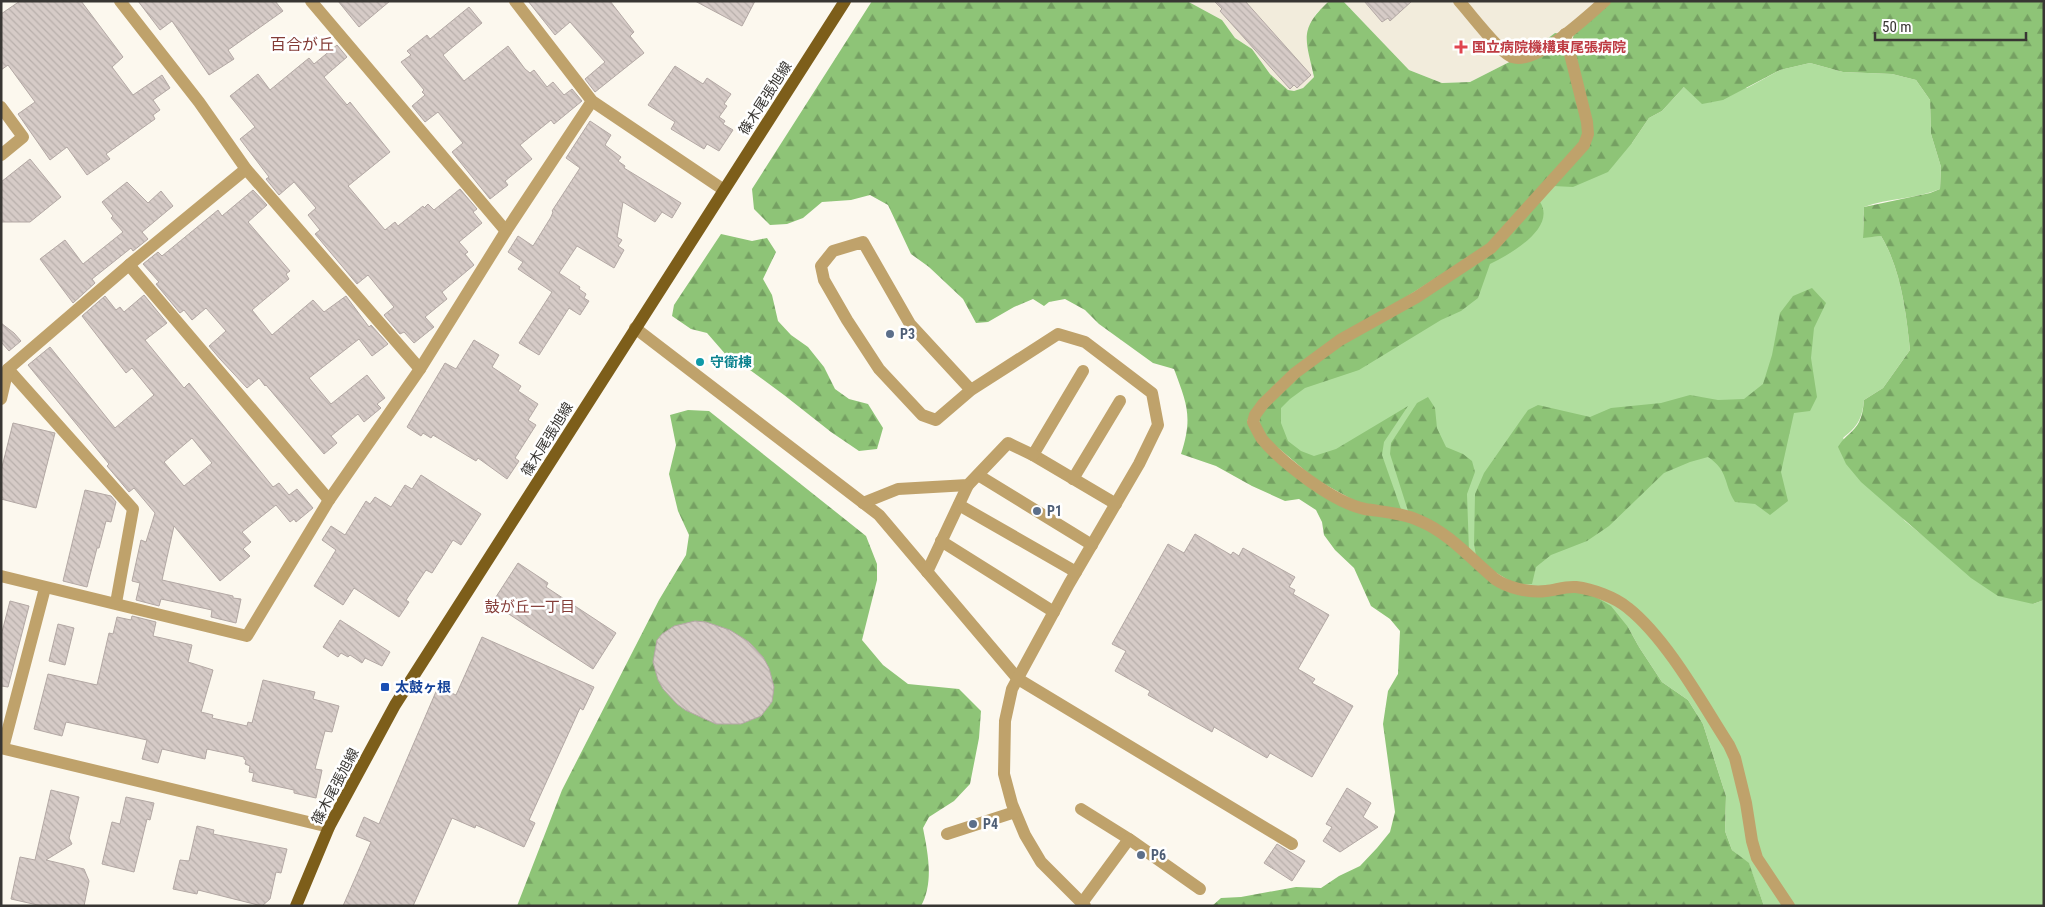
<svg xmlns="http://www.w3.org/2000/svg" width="2045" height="907" font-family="'Roboto Condensed','Noto Sans JP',sans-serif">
<defs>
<pattern id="forest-firs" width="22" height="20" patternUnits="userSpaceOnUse" patternTransform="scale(1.25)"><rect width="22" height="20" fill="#8ec477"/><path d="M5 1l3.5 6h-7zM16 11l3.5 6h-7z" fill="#75a062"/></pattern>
<pattern id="building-back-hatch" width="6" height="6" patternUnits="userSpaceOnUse" patternTransform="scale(1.25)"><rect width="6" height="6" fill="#d6cbc7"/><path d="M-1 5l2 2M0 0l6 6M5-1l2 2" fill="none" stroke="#b8afab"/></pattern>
</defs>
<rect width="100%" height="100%" fill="#fcf8ee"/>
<!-- built -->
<g fill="#f2ecdc">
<polygon points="1187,1 1329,1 1315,15 1311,67 1314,77 1303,88 1294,91 1288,90 1270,74 1252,49 1235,38 1222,20"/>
<polygon points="1343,1 1604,1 1572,42 1531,51 1470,82 1442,83 1409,70"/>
</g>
<!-- green -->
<path fill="#b0de9e" d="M1810 63 1843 72 1892 74 1916 80 1930 100 1931 134 1941 167 1940 189C1916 199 1888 198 1864 207L1863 237 1881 236C1901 269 1906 312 1910 350L1883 388 1864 400C1862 419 1858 426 1843 438L1905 521 1944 553 2033 604 2044 600V906H1764L1749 864 1732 850 1725 831 1726 796 1703 724 1688 700 1662 682 1639 647 1628 627 1536 596 1254 433 1247 421 1253 411 1579 145 1632 143 1649 118 1662 111 1684 87 1747 88 1780 70Z"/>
<!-- forest -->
<g fill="url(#forest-firs)">
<path d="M872 1H1187L1222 20 1235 38 1252 49 1270 74 1288 90 1294 91 1303 88 1314 77C1306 39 1298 30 1329 1H1343L1409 70 1442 83 1470 82 1531 51 1555 33 1561 34 1585 133 1579 145 1500 237 1365 323 1253 411 1247 421 1254 433 1309 486 1421 526 1449 542 1494 584 1576 591 1596 597 1611 606 1628 627 1639 647 1662 682 1688 700 1703 724 1726 796 1725 831 1732 850 1749 863 1764 906H1212L1221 898 1241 897 1296 887 1321 888 1339 876 1360 866 1377 848 1390 832 1395 812 1383 724 1388 691 1398 674 1400 631 1390 619 1371 606 1354 568 1335 550 1324 535 1322 522 1316 510 1299 499 1285 501 1252 486 1216 466 1181 454C1193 417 1187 404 1174 369L1153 363 1099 324 1085 310 1065 299 1049 302 1044 306 1033 299 1014 307 988 322 976 323 963 299 929 267 911 254 888 205 870 195 851 200 822 202 803 218 787 224 770 225 754 209 752 189Z"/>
<path d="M1604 1H2044V600L2033 604 1998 596 1971 578 1861 482 1846 464 1838 447C1843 438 1849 435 1855 428 1862 420 1863 410 1864 400L1883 388 1910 350C1906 312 1901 269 1881 236L1863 238 1864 207 1930 193 1940 189 1941 167 1931 134 1930 100 1916 80 1892 74 1843 72 1810 63 1780 70 1723 100 1702 104 1684 87 1662 111 1649 118 1632 143 1608 172 1573 187 1553 186 1587 148 1572 42 1576 25Z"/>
<path d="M1540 202C1557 228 1509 255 1490 264L1478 298 1461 311 1441 320 1359 370 1305 388 1290 399 1281 408V423L1288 441 1301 451 1314 456 1336 449 1408 406 1384 442 1382 455 1402 512 1364 506 1315 479 1263 435 1258 415 1282 390 1334 349 1413 303Z"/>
<polygon points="721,234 752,241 767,238 776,252 763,279 772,295 778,321 791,335 808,347 824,367 835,389 849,399 868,404 883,428 877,449 859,451 831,432 784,395 750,370 731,367 727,356 707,333 691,329 672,316 674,305"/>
<path d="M1812 288 1826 303 1814 328 1811 358 1817 397 1810 411 1794 413 1781 472 1788 501 1770 515 1755 504 1735 502C1723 483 1729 471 1708 457L1690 462 1664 473 1609 526 1587 541 1551 555 1536 567 1532 584H1515L1477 561 1474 544 1475 494 1484 473 1528 410 1538 405 1590 417 1611 408 1661 403 1690 395 1718 400 1744 399 1763 384 1772 355 1780 313 1793 296Z"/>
<polygon points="1428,397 1435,408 1437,428 1446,447 1463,454 1472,461 1475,472 1467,494 1469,551 1409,514 1390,454 1391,443 1417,403"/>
<path d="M688 410 709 411 866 536 877 564V580L862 640 883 665 908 684 959 689 981 711 979 738 970 784 954 801 929 817 923 828C928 854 934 882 921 906H517L562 790 659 600 686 555 689 535 678 511 669 474 676 445 670 415Z"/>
</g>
<!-- building -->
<g fill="url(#building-back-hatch)" stroke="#b3a8a4" fill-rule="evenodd">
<polygon points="20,1 81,1 123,57 112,67 133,95 162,75 170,88 153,100 160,110 153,115 155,119 106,154 110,159 87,175 67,147 50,160 18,114 35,102 8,65 1,70 1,14"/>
<polygon points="138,1 275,1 283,11 228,50 234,59 209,75 172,21 160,30"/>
<polygon points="338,1 390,1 359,27"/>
<polygon points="528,1 610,1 634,32 630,36 644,53 595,92 585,79 605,62 570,22 555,35"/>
<polygon points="695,1 755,1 742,26"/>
<polygon points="1214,1 1245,1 1311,75 1297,88 1294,85 1290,89 1220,11 1222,9"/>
<polygon points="1364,1 1412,1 1390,21 1388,18 1382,22"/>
<polygon points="469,7 482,23 443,55 464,81 508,46 525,69 530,73 534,70 547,87 553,82 564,95 572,89 582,101 554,124 551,120 520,145 532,159 505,181 508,185 490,199 452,152 463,143 438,112 425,122 412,106 425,95 422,92 424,90 401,62 411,55 407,51 427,35 430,39"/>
<polygon points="337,45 347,57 324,77 347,105 350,102 390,152 348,186 385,230 395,222 398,226 423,206 424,208 428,204 434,210 460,189 477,209 473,212 482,223 459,242 468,252 465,254 474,265 442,292 447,299 425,317 434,327 414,343 404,332 400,334 384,315 394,307 368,275 357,284 315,234 320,230 308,215 316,208 294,182 279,195 266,179 269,177 240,139 255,127 230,96 258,74 270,90 309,58 314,64"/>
<polygon points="675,66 703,84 707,78 731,94 724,104 727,106 719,117 725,121 723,124 733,130 719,151 707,144 704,149 671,129 675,122 648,105"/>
<polygon points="590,121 611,135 605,145 621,157 618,161 625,166 624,168 681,203 672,218 662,212 655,222 623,202 617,237 622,240 618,246 624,250 614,268 577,246 559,273 580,287 579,289 586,294 584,298 589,301 580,315 569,308 539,355 519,343 552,292 518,269 523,262 508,252 518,236 533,246 551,217 553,212 552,211 580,168 566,158"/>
<polygon points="30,159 61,197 30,222 1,222 1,182"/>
<polygon points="127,182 148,203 161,191 173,206 142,232 148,239 133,251 131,248 92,279 95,283 73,303 40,259 65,240 83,264 123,232 111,218 113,216 102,202"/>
<polygon points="253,190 267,205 248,222 290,271 286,274 289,279 252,310 272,335 313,300 324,312 346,296 369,327 371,325 388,344 372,356 359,339 309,378 331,404 367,375 385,398 377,404 381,408 364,422 358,414 331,436 337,443 324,454 266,385 265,386 259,378 247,388 220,359 209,346 226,331 206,308 192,320 184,310 180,313 156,284 159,282 143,264 158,252 162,256 218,210 222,216"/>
<path d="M144 295 167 323 145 340 184 388 189 383 273 487 279 483 289 495 297 489 313 508 296 522 294 519 290 522 276 505 242 532 251 542 243 549 250 556 220 581 174 526 162 580 233 596V598L241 599 236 623 211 617 212 610 161 599 159 606 136 600 140 583 132 581 141 540 146 542 155 513 134 488 129 492 107 466 109 464 28 365 50 347 115 428 154 395 132 368 126 373 82 316 105 296 116 310 120 307 124 312ZM192 438 212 463 184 486 164 462Z"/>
<polygon points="1,323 14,333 21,341 9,351 1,342"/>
<polygon points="474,340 499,355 492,367 521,386 518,391 538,404 528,420 536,425 515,458 519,461 507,479 478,458 476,461 433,435 431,438 423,433 421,436 407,427 445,363 456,369"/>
<polygon points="13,423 55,433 36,508 1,499 1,471"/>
<polygon points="421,475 481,514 461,545 453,540 432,573 426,570 406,600 409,602 399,617 354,588 343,605 314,586 336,550 322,540 331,526 345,535 366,501 370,504 375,497 391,507 405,485 412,489"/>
<polygon points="85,490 111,496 116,502 111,522 106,521 99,548 97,548 87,587 63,581"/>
<polygon points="1195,534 1231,555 1233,552 1239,556 1243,548 1295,577 1289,587 1295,590 1293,594 1329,615 1298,669 1315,679 1312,683 1353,706 1312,777 1270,753 1267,758 1214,727 1212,732 1148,695 1150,691 1115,671 1126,651 1112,644 1168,544 1184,553"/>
<polygon points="518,563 548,583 546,587 616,633 593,669 492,603"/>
<polygon points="10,601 29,606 8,687 1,686 1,636"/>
<polygon points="132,616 156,622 153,636 192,645 188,662 213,670 201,712 213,715 212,718 247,726 248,722 252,723 263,680 315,692 313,699 339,706 332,732 325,731 315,769 322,770 316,798 294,793 294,790 252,781 254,773 249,772 250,766 245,764 246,760 244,759 244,757 207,749 205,759 162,749 158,763 142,759 147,740 66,722 62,736 34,729 48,674 97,685 109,633 113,634 117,617 131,620"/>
<polygon points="340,620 390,652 382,666 365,658 362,663 350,655 348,657 341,653 338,657 323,647"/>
<polygon points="695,621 706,622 730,630 749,642 763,657 769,668 774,687 772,702 761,716 741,724 716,724 685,710 677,704 663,689 658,680 653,662 657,640 662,634 674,626"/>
<polygon points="58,624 74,628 65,665 49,661"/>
<polygon points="482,637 594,687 583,710 580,708 529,820 535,823 524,847 476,825 475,828 452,818 413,906 343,906 371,842 356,836 364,817 379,824 438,687 456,695"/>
<polygon points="1347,788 1371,803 1363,817 1378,827 1340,852 1323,841 1332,827 1326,824"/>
<polygon points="51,790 79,797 69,838 72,844 46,860 84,869 89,881 84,906 42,906 11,899 20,857 35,860"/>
<polygon points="126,797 154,803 150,820 147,819 134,872 102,864 112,822 120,824"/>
<polygon points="197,826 214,830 213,834 287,849 281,873 276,872 270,899 262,906 198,890 197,894 173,889 180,860 189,861"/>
<polygon points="1277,844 1305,861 1292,881 1264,863"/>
</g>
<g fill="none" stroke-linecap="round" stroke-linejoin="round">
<!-- minor -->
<g stroke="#bfa26b" stroke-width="12">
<polyline points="120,1 199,102 246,169 420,369"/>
<polyline points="311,1 506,231"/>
<polyline points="515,1 592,101 724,190"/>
<path d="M1459 1C1470 13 1500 53 1512 57 1536 66 1587 16 1605 1"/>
<path d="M1565 34 1587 122 1588 134 1584 145 1491 248 1417 297 1340 340 1295 373 1263 404 1255 415 1253 422C1256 428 1259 434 1262 439 1282 463 1334 503 1365 509 1383 512 1403 513 1420 521 1449 533 1471 559 1495 579 1508 588 1529 593 1546 591 1556 590 1565 586 1576 587 1592 589 1615 597 1628 608 1667 639 1702 703 1729 745L1735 758 1746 803 1752 841 1757 858 1789 906"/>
<polyline points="1,107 23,137 1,155"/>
<polyline points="129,265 329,500"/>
<polyline points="635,328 879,515 1018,679 1292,844"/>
<polyline points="8,369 133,509 116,603"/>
<polyline points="1083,371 1033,455 1116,504"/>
<polyline points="971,390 910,324 863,242 833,251 821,266 824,280 847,320 879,369 922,415 936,420 971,390 1058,334 1085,342 1152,393 1158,425 1139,464 1069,584 1012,689 1005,721 1004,774 1012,804 1025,835 1041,862 1085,906"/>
<polyline points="1,399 8,369 129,265 246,169"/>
<polyline points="978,475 1092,545"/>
<polyline points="1073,479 1120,401"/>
<polyline points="863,503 898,489 968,485 1008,443 1033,455"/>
<polyline points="959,505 1076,572"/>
<polyline points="941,541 1054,612"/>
<polyline points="927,572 968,485"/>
<polyline points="1,576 247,636 329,500 420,369 506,231 592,101"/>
<polyline points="1,748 329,827"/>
<polyline points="3,748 45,588"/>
<polyline points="1081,809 1129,839 1200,889"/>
<polyline points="947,834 1015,812"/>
<polyline points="1082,903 1129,839"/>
</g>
<!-- major -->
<polyline stroke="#7d5e1a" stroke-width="12" points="296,906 329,827 395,705 845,1"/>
</g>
<!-- markers -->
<path fill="#e0444e" stroke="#fff" stroke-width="2" d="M1458.5 39.5h5v5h5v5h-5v5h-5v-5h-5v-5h5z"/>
<g fill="#5c6f8a" stroke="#fff" stroke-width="2">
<circle cx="890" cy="334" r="5"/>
<circle cx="1037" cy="511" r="5"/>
<circle cx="973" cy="824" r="5"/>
<circle cx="1141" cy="855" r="5"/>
</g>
<circle fill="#0f9aa8" stroke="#fff" stroke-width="2" cx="700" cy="362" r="5"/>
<rect fill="#1a4fb4" stroke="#fff" stroke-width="2" x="380" y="682" width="10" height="10" rx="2.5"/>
<g text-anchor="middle" stroke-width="5" stroke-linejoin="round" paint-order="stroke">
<!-- health labels -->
<g font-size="14" font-weight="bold" fill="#be3a42" stroke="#fff" text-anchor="start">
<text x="1472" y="52">国立病院機構東尾張病院</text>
</g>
<!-- street labels -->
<g font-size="14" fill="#383633" stroke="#fff">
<text transform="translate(765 98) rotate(-57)" y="5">篠木尾張旭線</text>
<text transform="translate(547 439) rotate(-58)" y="5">篠木尾張旭線</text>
<text transform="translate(335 786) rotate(-62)" y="5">篠木尾張旭線</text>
</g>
<!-- service labels -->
<g font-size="14" font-weight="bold" fill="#4e5e75" stroke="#fff" text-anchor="start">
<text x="900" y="339">P3</text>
<text x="1047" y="516">P1</text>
<text x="983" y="829">P4</text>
<text x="1151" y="860">P6</text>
</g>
<!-- culture labels -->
<g font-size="14" font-weight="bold" fill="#0d838f" stroke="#fff" text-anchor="start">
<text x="710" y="367">守衛棟</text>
</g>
<!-- transit labels -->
<g font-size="14" font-weight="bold" fill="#164399" stroke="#fff" text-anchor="start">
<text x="395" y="692">太鼓ヶ根</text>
</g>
<!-- neighbourhood labels -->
<g font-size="15" fill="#843c37" stroke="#fff">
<text x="530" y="612">鼓が丘一丁目</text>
</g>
<!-- quarter labels -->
<g font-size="16" fill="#843c37" stroke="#fff">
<text x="302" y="50">百合が丘</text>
</g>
</g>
<!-- border -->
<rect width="2045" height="907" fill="none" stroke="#383633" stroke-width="5"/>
<!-- scale -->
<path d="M1875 32v8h151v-8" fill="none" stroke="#383633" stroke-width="2.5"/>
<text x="1882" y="32" font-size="15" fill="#383633" stroke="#ffffff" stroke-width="4" paint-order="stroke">50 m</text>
</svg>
